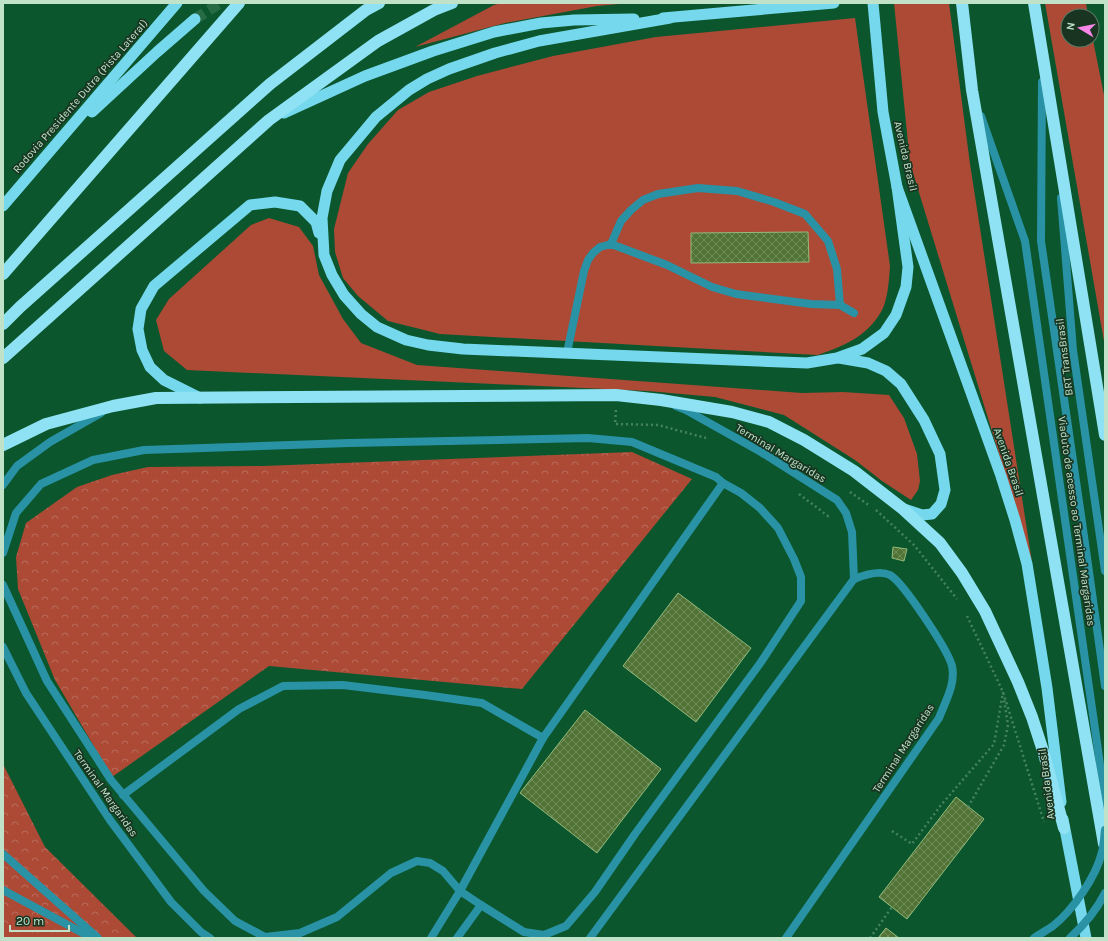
<svg xmlns="http://www.w3.org/2000/svg" width="1108" height="941" font-family="Karla,sans-serif">
<defs>
<pattern id="park-crowns" width="20" height="18" patternUnits="userSpaceOnUse"><rect width="20" height="18" fill="#ac4a36"/><path d="M2 6a3 3 0 1 1 6 0M12 15a3 3 0 1 1 6 0" fill="none" stroke="#b96c5b"/></pattern>
<pattern id="building-cross-hatch" width="8" height="8" patternUnits="userSpaceOnUse"><rect width="8" height="8" fill="#517336"/><path d="M0 0l8 8M0 8l8-8" fill="none" stroke="#708d5b"/></pattern>
</defs>
<rect width="100%" height="100%" fill="#0b562d"/>
<!-- grass -->
<g fill="#ac4a36">
<polygon points="501,3 630,3 597,6 505,23 415,47 494,5"/>
<polygon points="894,3 949,3 970,164 1032,562 910,163"/>
<polygon points="1045,3 1086,3 1088,16 1068,16 1068,40 1092,40 1092,35 1105,100 1105,347"/>
<path d="M855 18 890 266C889 280 888 300 881 312 866 337 844 346 818 355L440 334 388 321 358 296 343 278 335 252 334 229 348 173 368 144 398 110 429 92 477 76 553 56 656 37Z"/>
<polygon points="269,218 299,227 313,246 319,275 343,319 361,343 417,365 802,393 843,392 889,395 904,418 917,454 920,481 918,490 911,500 882,481 855,460 784,415 715,397 648,391 187,370 164,351 156,320 169,299 251,225"/>
</g>
<!-- park -->
<g fill="url(#park-crowns)">
<polygon points="632,452 692,479 522,689 269,666 112,777 55,680 18,589 16,557 26,523 77,487 112,475 148,467 263,466"/>
<polygon points="3,764 45,847 137,938 3,938"/>
</g>
<!-- building -->
<g fill="url(#building-cross-hatch)" stroke="#94ba7a">
<polygon points="808,232 809,262 691,263 691,233"/>
<polygon points="893,547 907,549 904,561 892,558"/>
<polygon points="678,593 751,648 696,722 623,666"/>
<polygon points="585,710 661,769 597,853 520,793"/>
<polygon points="956,797 984,819 907,919 879,897"/>
<polygon points="886,928 899,938 878,938"/>
</g>
<g fill="none" stroke-linecap="round" stroke-linejoin="round">
<!-- trunk-tunnel -->
<polyline stroke="#266b44" stroke-width="11" stroke-dasharray="11 5.5" stroke-linecap="butt" points="195,19 220,3"/>
<!-- path -->
<g stroke="#468360" stroke-width="2.5" stroke-dasharray="2 3" stroke-linecap="butt">
<polyline points="616,410 615,424 658,425 706,438"/>
<polyline points="850,492 870,506"/>
<polyline points="799,494 828,516 829,513"/>
<polyline points="876,510 914,545 957,599"/>
<polyline points="967,616 1003,692 1044,822"/>
<polyline points="968,807 1004,745 1008,725 1004,700"/>
<polyline points="892,831 912,844 941,805 994,744 1003,692"/>
<polyline points="870,938 892,907"/>
</g>
<!-- service -->
<g stroke="#2992a5" stroke-width="8">
<polyline points="1042,82 1041,241 1084,536 1105,686"/>
<polyline points="981,116 1025,241 1099,757 1105,804"/>
<polyline points="1061,198 1073,350 1105,571"/>
<polyline points="611,244 621,221 631,210 643,200 658,194 698,188 737,191 774,202 805,214 828,241 837,269 840,305"/>
<polyline points="567,353 584,271 588,260 593,253 600,247 611,244 667,265 712,287 736,294 811,304 840,305 854,313"/>
<polyline points="676,406 686,410 761,452 837,500 846,513 852,532 854,579"/>
<polyline points="3,485 17,466 50,442 101,413"/>
<polyline points="3,553 16,513 41,484 93,460 144,450 349,443 588,438 632,442 716,477 723,483 741,493 760,508 778,528 794,559 801,577 801,601 761,662 635,834 595,892 566,926 544,935 524,932 481,905 460,891 443,871 430,863 417,861 391,873 337,917 300,933 265,937 235,921 204,891 111,780 47,681 3,585"/>
<polyline points="3,647 26,693 110,820 171,902 201,932 210,938"/>
<polyline points="543,738 723,483"/>
<polyline points="123,795 239,709 283,686 343,685 425,695 482,703 543,738 460,891 431,938"/>
<polyline points="3,854 98,938"/>
<polyline points="3,890 92,938"/>
<polyline points="457,938 481,905"/>
<path d="M590 938 854 579C864 575 880 570 890 575 903 582 948 650 952 666 956 684 945 702 939 718L786 938"/>
</g>
<!-- trunk -->
<g stroke="#76d8ed" stroke-width="11">
<polyline points="873,3 883,112 897,187 1001,476 1015,520 1027,564 1047,688 1061,802"/>
<polyline points="663,18 834,3"/>
<polyline points="670,18 539,41 495,53 449,69 427,79 409,90 376,117 340,160 327,191 322,218 324,255 332,275 344,295 361,314 377,327 406,340 428,345 463,349 807,363 837,358 862,349 884,333 896,315 906,287 908,267 897,187"/>
<polyline points="92,112 157,52 195,19"/>
<polyline points="284,113 365,76 433,51 494,32 541,23 574,20 634,19"/>
<polyline points="3,206 177,3"/>
<polyline points="839,358 868,363 886,371 901,384 924,420 940,454 945,490 941,504 932,514 922,515 904,509"/>
<polyline points="200,398 164,380 150,367 142,350 138,329 141,309 154,286 250,205 275,202 300,206 316,222 319,233"/>
<polyline points="1063,819 1086,938"/>
</g>
<!-- motorway -->
<g stroke="#8fe2f4" stroke-width="12">
<polyline points="962,3 972,90 1104,844"/>
<polyline points="1034,3 1105,435"/>
<polyline points="3,274 239,3"/>
<polyline points="3,324 20,307 270,84 366,10 379,3"/>
<polyline points="3,358 269,120 378,41 434,10 452,3"/>
<polyline points="3,445 46,424 113,406 156,398 616,395 661,400 732,412 769,422 804,440 854,471 903,509 940,543 962,573 985,611 1018,682 1032,717 1044,754 1064,828"/>
</g>
<!-- service-bridge -->
<g stroke="#2992a5" stroke-width="8">
<path d="M1034 938C1040 934 1047 930 1053 926 1073 910 1096 877 1102 852 1104 845 1104 837 1105 830"/>
<path d="M1070 938C1084 925 1096 911 1105 893"/>
</g>
</g>
<g text-anchor="middle" stroke-width="3.5" stroke-linejoin="round" paint-order="stroke">
<!-- street labels -->
<g font-size="11" fill="#c0e2c9" stroke="#193522">
<text transform="translate(80 96) rotate(-49)" y="4">Rodovia Presidente Dutra (Pista Lateral)</text>
<text transform="translate(906 156) rotate(77)" y="4">Avenida Brasil</text>
<text transform="translate(1064 357) rotate(-97)" y="4">BRT TransBrasil</text>
<text transform="translate(781 453) rotate(31)" y="4">Terminal Margaridas</text>
<text transform="translate(1009 462) rotate(71)" y="4">Avenida Brasil</text>
<text transform="translate(1077 521) rotate(82)" y="4">Viaduto de acesso ao Terminal Margaridas</text>
<text transform="translate(903 748) rotate(-57)" y="4">Terminal Margaridas</text>
<text transform="translate(1046 784) rotate(-97)" y="4">Avenida Brasil</text>
<text transform="translate(106 793) rotate(55)" y="4">Terminal Margaridas</text>
</g>
</g>
<!-- border -->
<rect width="1108" height="941" fill="none" stroke="#c0e2c9" stroke-width="8"/>
<!-- north arrow -->
<g transform="translate(1080 28) rotate(280)"><circle r="19" fill="#193522" stroke="#5c7a65"/>
<path d="M0-3L7 15L0 10L-7 15Z" fill="#f987e8"/>
<text y="-6" font-size="11" font-weight="bold" text-anchor="middle" fill="#c0e2c9">N</text>
</g>
<!-- scale -->
<path d="M10 925v6h59v-6" fill="none" stroke="#c0e2c9" stroke-width="2"/>
<text x="16" y="925" font-size="12" fill="#c0e2c9" stroke="#193522" stroke-width="3" paint-order="stroke">20 m</text>
</svg>
